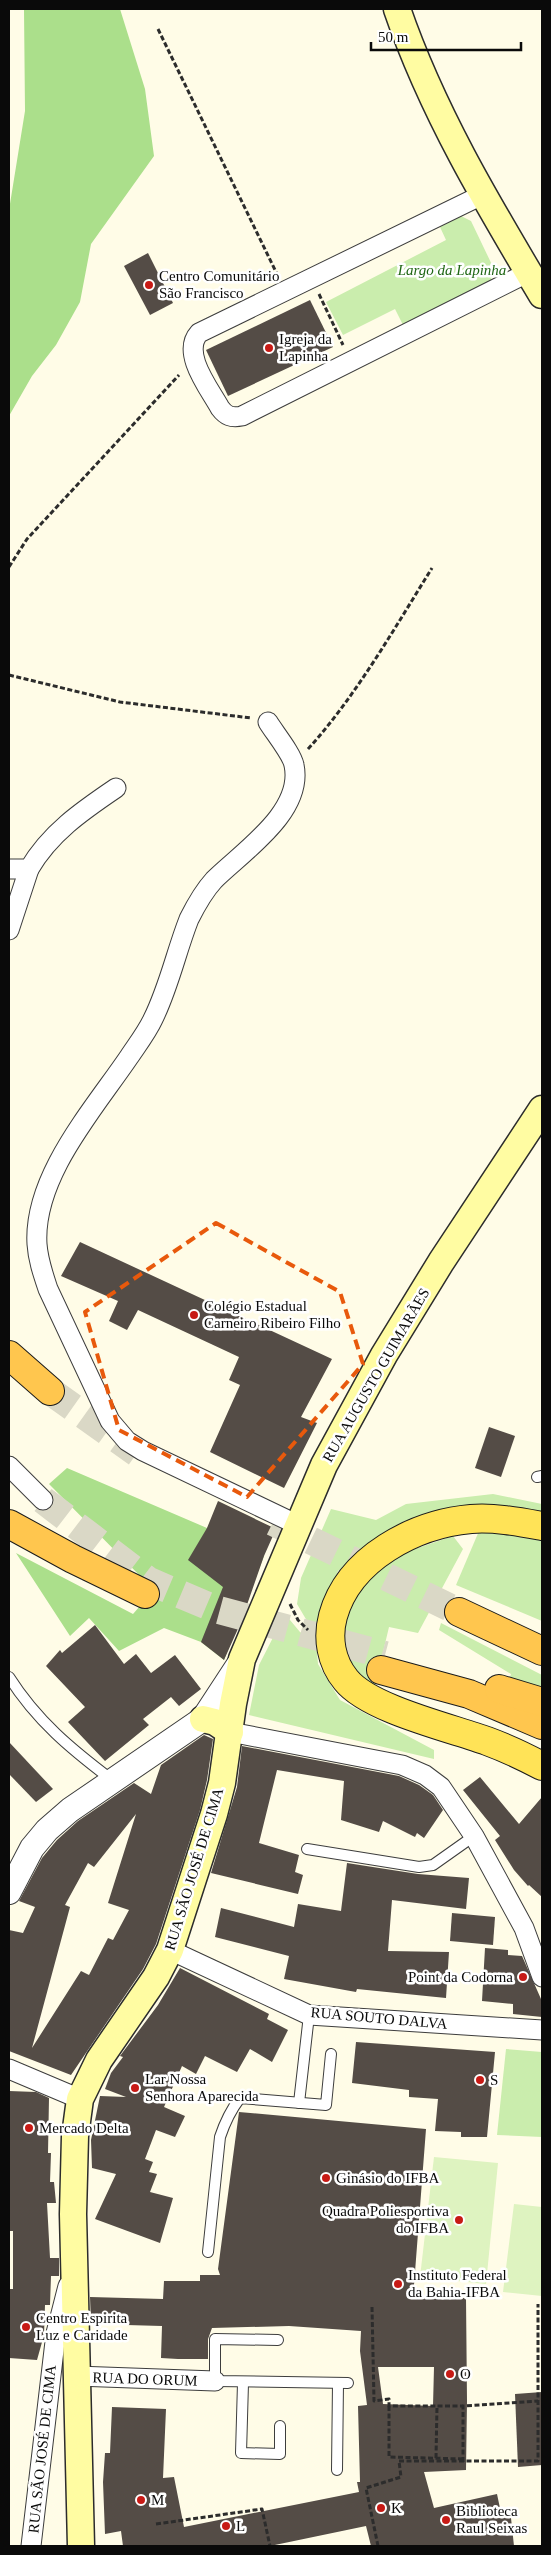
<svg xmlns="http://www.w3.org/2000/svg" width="551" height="2555" font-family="Georgia,serif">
<rect width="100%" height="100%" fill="#fffce7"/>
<!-- green -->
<g fill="#caedad">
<polygon points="461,216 471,221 494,269 490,283 404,327 395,309 343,335 326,302 446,240 440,227"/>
<polygon points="493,1494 542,1504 542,1515 370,1546 338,1571 318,1629 310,1626 297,1604 301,1578 331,1509 376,1520 406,1504"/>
<polygon points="479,1531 542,1538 542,1621 456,1585"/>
<polygon points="453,1536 463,1549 418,1633 389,1627 374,1690 353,1674 342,1629 353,1596 385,1559"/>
<polygon points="285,1614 300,1632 316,1642 318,1664 340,1700 434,1750 434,1759 249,1715 259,1665"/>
<polygon points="441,1623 542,1675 542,1696 507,1686 511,1674 439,1630"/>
<polygon points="506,2049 542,2052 542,2137 497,2135"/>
</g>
<!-- forest -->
<g fill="#abdf8b">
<polygon points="24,9 120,9 145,89 154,156 91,244 80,302 56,345 32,376 9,416 9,210 25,111"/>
<polygon points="67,1468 207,1528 264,1556 224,1660 201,1642 164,1628 119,1651 89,1618 70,1636 16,1553 133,1614 154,1590 49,1484"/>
</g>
<!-- pitch -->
<g fill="#def3c0">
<polygon points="434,2157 498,2163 486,2284 420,2277"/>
<polygon points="514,2204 542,2207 542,2296 503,2292"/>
</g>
<!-- building -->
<g fill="#544c46" fill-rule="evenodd">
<polygon points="148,253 173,303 150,315 124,266"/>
<polygon points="310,300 333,347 228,396 206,350"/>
<polygon points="80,1242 332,1359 301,1417 317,1423 284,1488 210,1452 240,1385 229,1380 239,1357 138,1310 127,1330 109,1321 118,1301 61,1276"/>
<polygon points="489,1427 515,1436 501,1477 475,1468"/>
<polygon points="218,1501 276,1529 264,1556 241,1622 224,1660 201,1642 223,1587 188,1560 207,1528"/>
<polygon points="95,1625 124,1664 136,1654 151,1673 175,1655 201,1689 179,1706 171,1697 143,1719 149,1725 105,1761 68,1722 85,1707 46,1666 60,1650 62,1653"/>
<path d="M204 1735 213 1739 207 1780 200 1810 156 1944 143 1969 71 2075 9 2051V1930L23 1933 35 1907 19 1901 42 1858 57 1840 78 1821 134 1783 151 1794 161 1765ZM136 1814 108 1903 129 1910 113 1940 108 1938 89 1975 81 1971 32 2048 70 1907 65 1905 88 1863 94 1867Z"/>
<polygon points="9,1742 53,1789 36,1802 9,1774"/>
<polygon points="242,1746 399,1776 419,1785 433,1795 443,1810 424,1838 417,1833 415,1837 383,1821 379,1832 341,1820 344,1781 277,1770 259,1843 299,1855 295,1872 303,1875 298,1894 211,1873 237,1787"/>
<polygon points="480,1777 519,1824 542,1797 542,1897 529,1885 528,1886 514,1870 495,1840 500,1836 463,1790"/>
<polygon points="347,1863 418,1874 469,1878 466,1909 392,1900 388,1951 449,1952 446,1998 357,1989 356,1992 284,1979 289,1956 215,1937 221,1908 294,1927 298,1904 341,1911"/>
<polygon points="452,1913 495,1917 493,1945 450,1941"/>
<polygon points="485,1948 508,1950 508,1955 522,1956 541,1999 542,2017 513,2014 513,2004 482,2001"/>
<polygon points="180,1968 269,2014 267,2019 288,2030 272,2062 250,2049 237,2072 205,2056 196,2074 182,2066 164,2107 185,2116 175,2137 156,2130 145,2159 153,2162 149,2172 157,2174 150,2192 173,2198 160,2243 95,2219 116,2174 92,2168 91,2140 100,2096 126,2097 105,2089 111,2073 123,2057 120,2056 158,2005"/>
<polygon points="356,2042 495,2052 487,2137 461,2137 461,2132 435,2131 438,2099 409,2097 409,2090 352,2083"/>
<polygon points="9,2091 36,2092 49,2098 48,2153 51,2153 50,2182 54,2182 56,2203 47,2203 50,2258 59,2258 59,2276 51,2276 50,2305 45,2305 44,2335 37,2360 9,2358 9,2289 13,2289 13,2231 9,2231"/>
<path d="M239 2112 426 2129 413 2298H466L467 2401 466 2470 424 2472 434 2508 497 2494 501 2513 511 2518 514 2546H371L366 2526 270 2546H123L121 2531 105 2534 103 2482 105 2453H110L112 2407 166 2409 163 2478 174 2477 184 2527 359 2492 357 2482H360L358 2406 367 2405 360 2351 361 2331 289 2326 212 2328 208 2339V2359H178L161 2358 162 2326 91 2324 90 2297 163 2299 164 2281H200V2275H220L218 2269ZM378 2367H434L433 2406 383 2404Z"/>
<polygon points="542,2392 542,2465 518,2467 515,2394"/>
</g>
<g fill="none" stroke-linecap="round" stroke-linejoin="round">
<!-- trunk-tunnel -->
<g stroke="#dad8c6" stroke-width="28" stroke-dasharray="28 14" stroke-linecap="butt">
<polyline points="50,1391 137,1453"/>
<polyline points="43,1500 149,1581 215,1609 385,1655"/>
<polyline points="273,1522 459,1612"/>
</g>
<!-- service casing -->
<g stroke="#3d3d3d" stroke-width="12">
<g id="service">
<polyline points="537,1477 542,1476"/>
<path d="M9 1677C37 1721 71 1749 112 1780"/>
<polyline points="307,1849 419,1867 433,1865 474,1836"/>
<polyline points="299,2103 309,2015"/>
<path d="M208 2252 220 2137C225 2122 230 2111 240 2098L326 2105 331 2054"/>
<polyline points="278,2340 215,2339 215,2381 348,2383"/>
<polyline points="243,2383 241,2453 280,2454 280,2426"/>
<polyline points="337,2470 338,2383"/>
</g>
</g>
<!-- minor casing -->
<g stroke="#3d3d3d" stroke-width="21">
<g id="minor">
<path d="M482 195 199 333C181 353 209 388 220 408 226 416 231 418 242 416L529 272"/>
<path d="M268 722C274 732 292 754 294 765 304 812 242 852 214 880 203 892 196 905 189 919 176 952 169 987 153 1019 147 1032 137 1045 129 1057 93 1110 33 1177 37 1244 38 1260 43 1274 48 1289L110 1421 127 1441 143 1451 298 1525"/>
<path d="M9 869H29C50 833 82 811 116 788"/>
<polyline points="9,930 29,869"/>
<polyline points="9,1466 43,1500"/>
<polyline points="230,1732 402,1765 425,1775 441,1787 474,1836 524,1928 542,1977"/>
<polyline points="170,1950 309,2015 542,2030"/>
<polyline points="9,2069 80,2099"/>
<polyline points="76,2376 215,2381"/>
<polyline points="31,2546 56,2333 68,2286"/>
</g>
</g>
<!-- tertiary casing -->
<g stroke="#3d3d3d" stroke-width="26">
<polyline id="tertiary" points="9,1892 32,1848 47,1830 70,1810 203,1719 239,1664"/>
</g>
<!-- secondary casing -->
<g stroke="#2c2c2c" stroke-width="29">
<g id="secondary">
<path d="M397 9C432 111 487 203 542 295"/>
<polyline points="203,1719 215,1722 230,1732"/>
<polyline points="81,2546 73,2214 75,2136 80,2099 99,2060 156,1977 170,1950 214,1814 222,1783 233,1704 242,1659 324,1465 384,1355 441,1262 542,1109"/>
</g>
</g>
<!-- primary casing -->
<g stroke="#1b1b1b" stroke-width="30">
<path id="primary" d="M542 1526C520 1522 494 1517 471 1519 415 1524 349 1558 333 1616 327 1638 331 1662 346 1680 369 1709 451 1728 487 1741 506 1748 525 1757 542 1766"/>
</g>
<!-- trunk casing -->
<g stroke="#1b1b1b" stroke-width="30">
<g id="trunk">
<polyline points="9,1355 50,1391"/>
<polyline points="9,1524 73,1559 145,1594"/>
<polyline points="459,1612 542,1651"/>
<polyline points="381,1670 469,1694 542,1725"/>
<polyline points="499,1689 542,1702"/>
</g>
</g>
<!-- path -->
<g stroke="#2c2c2c" stroke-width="3" stroke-dasharray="5 2.5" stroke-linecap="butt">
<polyline points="158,29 277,274"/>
<polyline points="319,294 343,345"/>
<polyline points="9,567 27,539 179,375"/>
<polyline points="9,675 120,702 251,718"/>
<path d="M308 749C356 696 394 629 432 568"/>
<polyline points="290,1604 298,1620 308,1630"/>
<polyline points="372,2307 374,2401 389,2399 389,2406 437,2406"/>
<polyline points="389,2406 389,2457 464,2459"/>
<polyline points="436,2458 437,2406 463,2406"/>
<polyline points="399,2461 538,2461 538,2304"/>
<polyline points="463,2462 463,2406 538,2401"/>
<polyline points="156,2524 262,2509 270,2546"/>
<polyline points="378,2546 366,2488 401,2477 399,2461"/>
</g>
<!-- service -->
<use href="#service" stroke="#fff" stroke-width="10"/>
<!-- minor -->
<use href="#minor" stroke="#fff" stroke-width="19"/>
<!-- tertiary -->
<use href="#tertiary" stroke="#fff" stroke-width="24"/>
<!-- secondary -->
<use href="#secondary" stroke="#fffca2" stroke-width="26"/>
<!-- primary -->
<use href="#primary" stroke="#ffe357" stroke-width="28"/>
<!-- trunk -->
<use href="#trunk" stroke="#ffc64e" stroke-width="28"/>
</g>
<!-- marked area -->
<path fill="none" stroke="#e8590c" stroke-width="4" stroke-dasharray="10 6" stroke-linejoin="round" d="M216 1223 340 1292 363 1364 247 1497 119 1430 85 1312Z"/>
<!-- markers -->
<g fill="#c71a15" stroke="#fff" stroke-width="2">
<circle cx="149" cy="285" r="5"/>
<circle cx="269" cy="348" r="5"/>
<circle cx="194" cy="1315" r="5"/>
<circle cx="523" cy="1977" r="5"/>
<circle cx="480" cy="2080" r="5"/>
<circle cx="135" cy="2088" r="5"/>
<circle cx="29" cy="2128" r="5"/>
<circle cx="326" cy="2178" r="5"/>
<circle cx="459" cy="2220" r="5"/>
<circle cx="398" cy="2284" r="5"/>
<circle cx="26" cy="2327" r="5"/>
<circle cx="450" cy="2374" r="5"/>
<circle cx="141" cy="2500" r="5"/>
<circle cx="381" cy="2508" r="5"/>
<circle cx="446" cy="2520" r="5"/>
<circle cx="226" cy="2526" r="5"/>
</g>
<g text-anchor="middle" stroke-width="5" stroke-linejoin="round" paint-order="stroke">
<!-- park labels -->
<g font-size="15" font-style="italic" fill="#206715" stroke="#fff">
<text x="452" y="275">Largo da Lapinha</text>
</g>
<!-- poi labels -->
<g font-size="15" fill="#0a0a0a" stroke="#fff" text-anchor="start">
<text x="159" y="281">Centro Comunitário<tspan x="159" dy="17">São Francisco</tspan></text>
<text x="279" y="344">Igreja da<tspan x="279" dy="17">Lapinha</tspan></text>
<text x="204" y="1311">Colégio Estadual<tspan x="204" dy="17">Carneiro Ribeiro Filho</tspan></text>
<text x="513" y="1982" text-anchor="end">Point da Codorna</text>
<text x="145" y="2084">Lar Nossa<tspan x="145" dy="17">Senhora Aparecida</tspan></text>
<text x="490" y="2085">S</text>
<text x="39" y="2133">Mercado Delta</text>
<text x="336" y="2183">Ginásio do IFBA</text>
<text x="449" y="2216" text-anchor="end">Quadra Poliesportiva<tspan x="449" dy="17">do IFBA</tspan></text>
<text x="408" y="2280">Instituto Federal<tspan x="408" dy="17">da Bahia-IFBA</tspan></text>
<text x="36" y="2323">Centro Espirita<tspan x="36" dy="17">Luz e Caridade</tspan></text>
<text x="460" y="2379">O</text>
<text x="151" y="2505">M</text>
<text x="391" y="2513">K</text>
<text x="456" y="2516">Biblioteca<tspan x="456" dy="17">Raul Seixas</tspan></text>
<text x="236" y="2531">L</text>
</g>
<!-- street labels -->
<g font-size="15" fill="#0a0a0a" stroke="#fff">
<text transform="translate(376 1375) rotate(-60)" y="5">RUA AUGUSTO GUIMARÃES</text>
<text transform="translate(194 1869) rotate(-73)" y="5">RUA SÃO JOSÉ DE CIMA</text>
<text transform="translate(379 2018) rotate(5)" y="5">RUA SOUTO DALVA</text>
<text transform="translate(145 2379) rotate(2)" y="5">RUA DO ORUM</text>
<text transform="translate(42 2449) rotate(-84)" y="5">RUA SÃO JOSÉ DE CIMA</text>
</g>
</g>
<!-- border -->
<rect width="551" height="2555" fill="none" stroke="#0a0a0a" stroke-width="20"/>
<!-- scale -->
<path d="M371 42v8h150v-8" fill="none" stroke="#0a0a0a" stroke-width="2.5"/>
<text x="378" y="42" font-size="15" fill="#0a0a0a" stroke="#ffffff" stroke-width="4" paint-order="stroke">50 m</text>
</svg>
